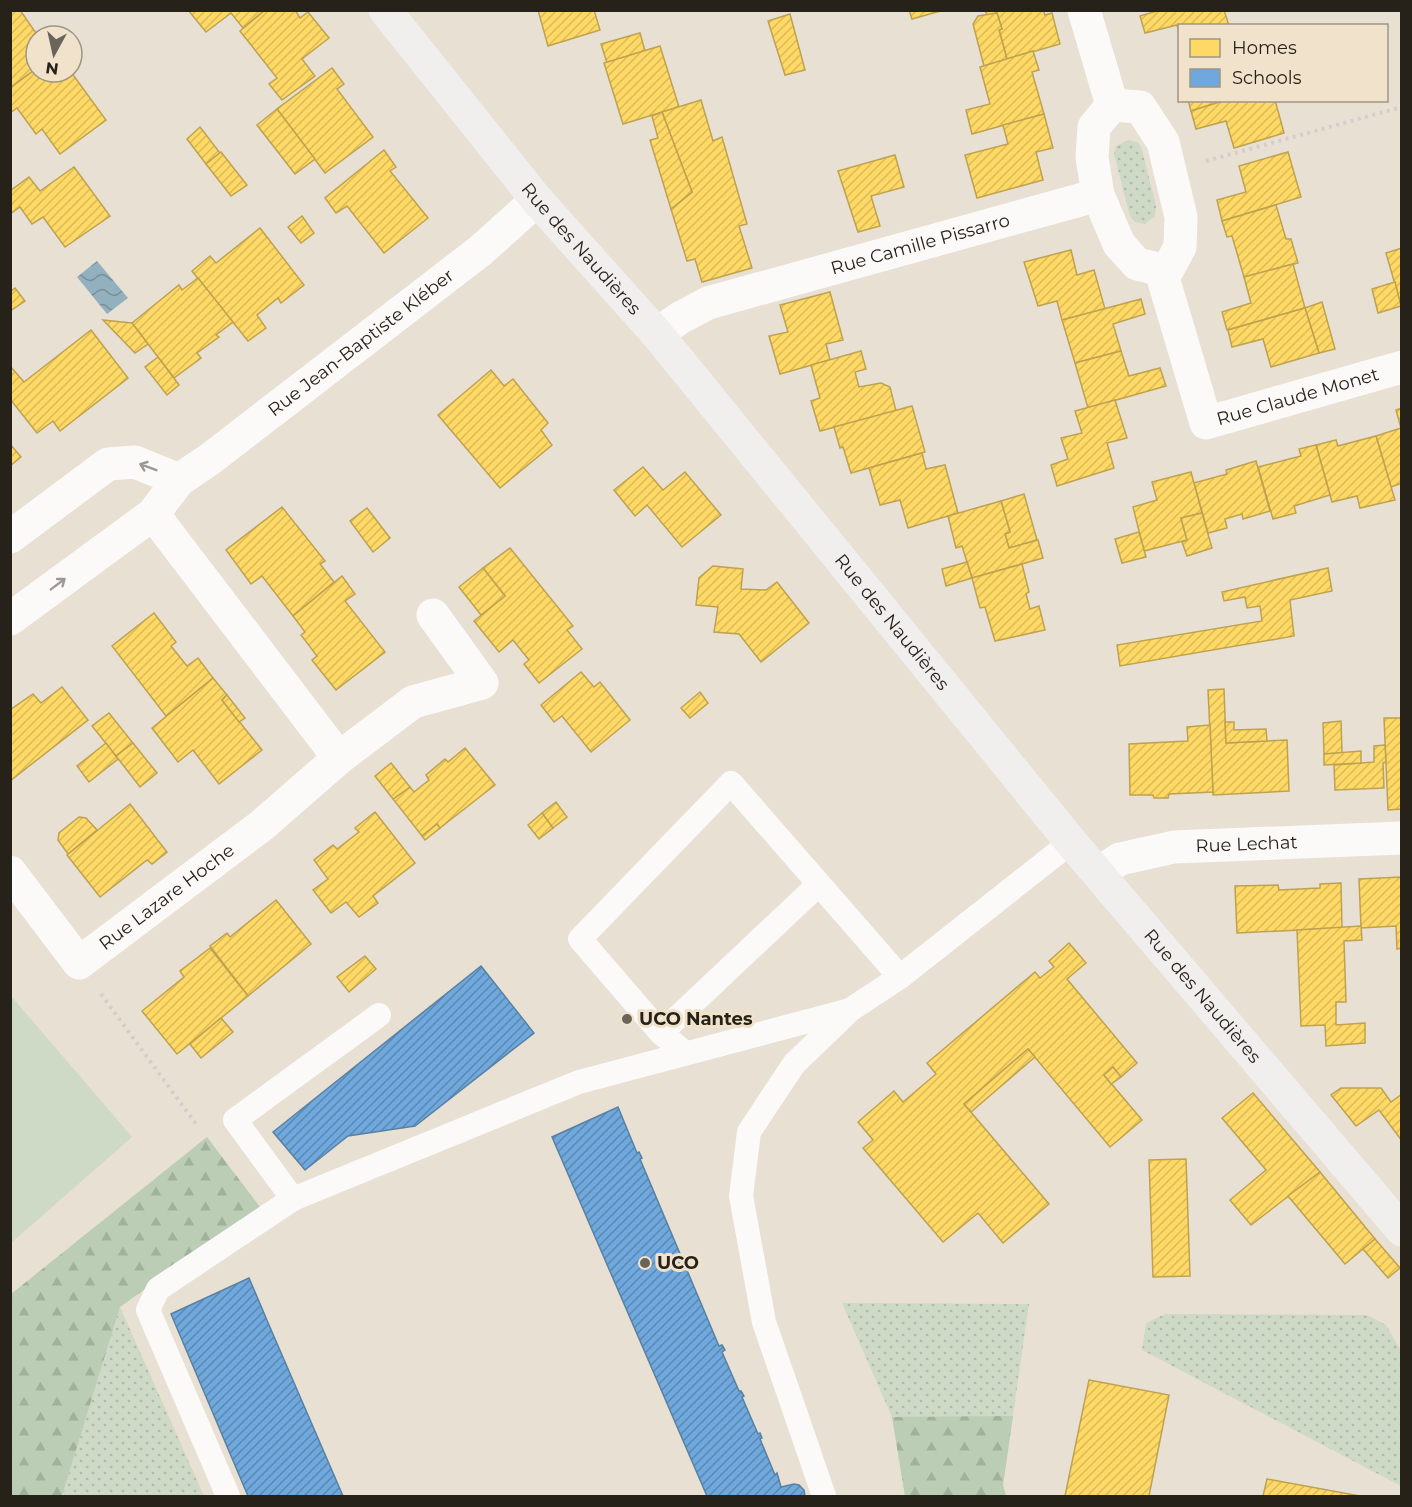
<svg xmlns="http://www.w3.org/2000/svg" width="1412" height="1507" font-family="Montserrat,sans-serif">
<defs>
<pattern id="grass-dots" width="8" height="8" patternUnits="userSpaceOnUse" patternTransform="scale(1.5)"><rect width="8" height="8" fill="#ced9c6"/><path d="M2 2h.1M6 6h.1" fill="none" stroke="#b1baaa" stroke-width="1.8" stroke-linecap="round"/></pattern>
<pattern id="forest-firs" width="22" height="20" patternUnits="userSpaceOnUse" patternTransform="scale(1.5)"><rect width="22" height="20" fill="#bbceb5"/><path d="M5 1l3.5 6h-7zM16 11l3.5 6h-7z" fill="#a1b19b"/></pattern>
<pattern id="water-waves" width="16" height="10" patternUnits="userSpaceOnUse" patternTransform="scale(1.5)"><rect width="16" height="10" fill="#93b0bf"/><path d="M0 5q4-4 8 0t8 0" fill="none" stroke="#788f9a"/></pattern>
<pattern id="homes-hatch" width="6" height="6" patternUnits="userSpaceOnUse" patternTransform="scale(1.5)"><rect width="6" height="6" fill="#ffd966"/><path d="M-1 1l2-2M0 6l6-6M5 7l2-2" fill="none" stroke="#dbba58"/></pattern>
<pattern id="schools-hatch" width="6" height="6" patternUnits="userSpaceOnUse" patternTransform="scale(1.5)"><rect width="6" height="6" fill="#6fa8dc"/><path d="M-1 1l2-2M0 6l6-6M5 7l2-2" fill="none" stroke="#5b88b2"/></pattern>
</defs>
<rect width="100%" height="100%" fill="#e8e0d3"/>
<!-- grass -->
<g fill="url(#grass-dots)">
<polygon points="1129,140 1139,143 1142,150 1156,206 1155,216 1145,224 1135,222 1130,216 1114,154 1116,146"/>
<polygon points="842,1303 1029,1304 1003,1485 1006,1496 905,1496 892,1417"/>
<polygon points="120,1307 204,1496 62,1496"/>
<polygon points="1165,1314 1367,1315 1386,1325 1401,1351 1401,1486 1142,1350 1146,1323"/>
</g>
<!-- forest -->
<g fill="url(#forest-firs)">
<polygon points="207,1137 260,1207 120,1307 62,1496 11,1496 11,1294"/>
<polygon points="1013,1416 1003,1485 1006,1496 905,1496 892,1417"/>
</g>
<!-- pitch -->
<polygon fill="#ced9c6" points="11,996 132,1137 11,1243 10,1243"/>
<!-- water -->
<polygon fill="url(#water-waves)" points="97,261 128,298 107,314 77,277"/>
<!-- homes -->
<g fill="url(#homes-hatch)" stroke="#bea24f" stroke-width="1.5">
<polygon points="10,10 20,10 38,36 36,36 36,69 10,88"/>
<polygon points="188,10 265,10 243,28 231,13 206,32"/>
<polygon points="265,10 295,10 300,18 308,12 329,38 302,59 315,76 282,100 269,84 277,78 240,31"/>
<polygon points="538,10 594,10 600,30 548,46"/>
<polygon points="909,10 944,10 912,19"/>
<polygon points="985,10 1043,10 1045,15 1052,13 1060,44 1007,59 999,30 1002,29 997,13 987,16"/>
<polygon points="1160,10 1224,10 1229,26 1180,26 1180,36 1177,25 1145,33 1140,16"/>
<polygon points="997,13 1002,29 999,30 1007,59 984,66 973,24 978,16"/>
<polygon points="790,14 805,70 785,75 768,21"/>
<polygon points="640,33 645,51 607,63 601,44"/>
<polygon points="660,46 679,107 623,124 604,63"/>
<polygon points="1033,51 1039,70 1032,72 1044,114 972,134 966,110 990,104 980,67"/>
<polygon points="332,68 344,84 337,89 373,137 325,173 277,109"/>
<polygon points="36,69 36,72 71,72 106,120 60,154 42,129 36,134 17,108 10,113 10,88"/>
<polygon points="701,100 713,141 722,137 747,224 739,226 752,268 702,282 695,259 687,261 671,209 692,192 662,112"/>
<polygon points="1188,100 1226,100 1191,111"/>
<polygon points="1226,100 1275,100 1284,133 1234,148 1226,121 1196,129 1191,111"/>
<polygon points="277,109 315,159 295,174 257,125"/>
<polygon points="662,112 692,192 671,209 650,140 658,138 652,116"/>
<polygon points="1044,114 1053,148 1036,152 1043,180 977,198 965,155 1008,144 1003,125"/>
<polygon points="200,127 220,153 206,164 187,139"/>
<polygon points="384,150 396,167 390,171 428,218 384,253 347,206 336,213 325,198"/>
<polygon points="221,152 247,185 231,196 206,164"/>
<polygon points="1288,152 1301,197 1222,221 1217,200 1246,192 1239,166"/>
<polygon points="895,155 904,187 871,196 880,226 858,232 838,171"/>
<polygon points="74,167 110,216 65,247 43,217 32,224 20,207 10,214 10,191 29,177 40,191"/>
<polygon points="1276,205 1286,239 1291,239 1298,263 1244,277 1232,236 1227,237 1222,221"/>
<polygon points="302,216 314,233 301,243 288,227"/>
<polygon points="260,228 304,285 281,303 278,298 257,315 266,328 248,341 192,271 210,256 216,263"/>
<polygon points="1402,248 1402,309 1386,253"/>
<polygon points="1071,250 1077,275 1094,270 1105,309 1062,320 1057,301 1038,306 1024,262"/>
<polygon points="1293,264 1305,308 1227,330 1222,312 1251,303 1244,277"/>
<polygon points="198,278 233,322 216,335 219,337 197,353 201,358 174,378 132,323 179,285 182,290"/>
<polygon points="1395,282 1401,306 1378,313 1372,289"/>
<polygon points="15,288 25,301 10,311 10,292"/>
<polygon points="830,292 843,340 826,344 830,360 780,374 769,336 788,332 780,305"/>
<polygon points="1141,299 1145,314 1113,324 1121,351 1075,363 1062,320"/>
<polygon points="1322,302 1335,349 1319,353 1305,308"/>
<polygon points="1305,308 1319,353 1271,367 1263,339 1232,347 1228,330"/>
<polygon points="103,320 132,323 148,344 135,353"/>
<polygon points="91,330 128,378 60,431 53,421 37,433 10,399 10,366 24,382"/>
<polygon points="861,351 866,369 855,372 859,387 881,383 890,387 896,411 820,431 811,401 820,398 811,365"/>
<polygon points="1121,351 1129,376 1160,368 1166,386 1088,408 1075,363"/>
<polygon points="158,357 179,385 167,395 145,367"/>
<polygon points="491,370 504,386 513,379 548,423 541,430 552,445 500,488 438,415"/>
<polygon points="1115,400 1127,438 1107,443 1114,468 1057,486 1051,465 1068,459 1061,438 1082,433 1075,411"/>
<polygon points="912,406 925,452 851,473 843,447 840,448 834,427"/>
<polygon points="1402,408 1402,483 1391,487 1376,436 1401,428 1396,410"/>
<polygon points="1376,436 1395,500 1360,508 1357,496 1332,502 1316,445 1336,440 1338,446"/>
<polygon points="10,444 21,457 10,466"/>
<polygon points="1316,445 1330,495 1294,506 1296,513 1273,519 1258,467 1301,456 1299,449"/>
<polygon points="922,453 926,469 945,465 958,513 908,528 900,500 880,505 869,468"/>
<polygon points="1256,461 1270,511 1243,519 1242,514 1225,519 1227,528 1208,533 1194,483 1227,474 1226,470"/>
<polygon points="643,467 663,490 685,472 721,515 682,547 647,505 635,516 614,490"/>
<polygon points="1191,472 1202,513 1181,518 1187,540 1144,551 1133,507 1157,500 1152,482"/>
<polygon points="1024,494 1037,540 1009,548 1005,534 1010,532 1001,501"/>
<polygon points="1001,501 1010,532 1005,534 1009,548 1038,540 1043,558 972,578 962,546 956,548 948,516"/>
<polygon points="282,507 325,561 320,564 334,582 293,616 262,576 251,584 226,550"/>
<polygon points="367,508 390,538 373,552 350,521"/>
<polygon points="1202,513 1212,548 1187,556 1182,542 1187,540 1181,518"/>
<polygon points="1139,532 1146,557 1122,563 1115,539"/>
<polygon points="510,548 573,626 567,630 582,649 539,683 524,664 529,660 513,640 499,652 474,621 505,596 483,568"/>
<polygon points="967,562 972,578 946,586 942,569"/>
<polygon points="1022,564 1029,592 1026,594 1030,609 1039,606 1045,630 995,641 985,607 980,608 972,578"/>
<polygon points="713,566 743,569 741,589 766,590 777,582 809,623 761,662 739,634 714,632 718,607 696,605 699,578"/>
<polygon points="483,568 505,596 481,615 459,587"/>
<polygon points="1328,568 1332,591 1290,600 1294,636 1120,666 1117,645 1262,621 1260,606 1247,608 1245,597 1224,601 1222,592"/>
<polygon points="342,576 355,594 345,601 385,652 336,690 312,660 317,656 301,635 305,632 293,616"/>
<polygon points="154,613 176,642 171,646 187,666 198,658 213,678 166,716 112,646"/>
<polygon points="581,672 594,687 600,682 630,720 591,752 562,716 554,722 541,705"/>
<polygon points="213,678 227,695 222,700 262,750 219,784 193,750 178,762 152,728"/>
<polygon points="62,687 88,720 10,781 10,710 33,694 41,703"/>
<polygon points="1224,689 1226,743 1287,740 1289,791 1213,795 1208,690"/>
<polygon points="700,692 708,703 690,718 681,708"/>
<polygon points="227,695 245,718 239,722 222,700"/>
<polygon points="109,713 133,743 116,756 92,726"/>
<polygon points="1384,718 1402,718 1402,809 1388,810"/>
<polygon points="1341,721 1342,753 1324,754 1323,723"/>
<polygon points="1225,722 1234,722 1234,730 1266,729 1267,741 1226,743"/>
<polygon points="1210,725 1213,792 1169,794 1168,798 1154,798 1153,795 1130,795 1129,744 1188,741 1187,727"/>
<polygon points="106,743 118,759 89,782 77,766"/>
<polygon points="133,743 157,773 140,787 116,756"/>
<polygon points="1385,745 1386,762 1383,763 1384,788 1335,790 1334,765 1374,762 1374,746"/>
<polygon points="465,748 495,785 440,828 437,824 422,836 393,799 410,787 414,792 429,780 426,775 445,759 448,762"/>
<polygon points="1361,751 1361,763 1324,765 1324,754"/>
<polygon points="391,763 410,787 393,799 375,776"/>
<polygon points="556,802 567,817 553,828 542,813"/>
<polygon points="130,804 167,852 152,864 147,860 100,897 67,855"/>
<polygon points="375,812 415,863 373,896 378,903 359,917 346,902 331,913 313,890 328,879 314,860 333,845 337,849 359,832 355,828"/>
<polygon points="542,813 553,828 539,839 528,825"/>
<polygon points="79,817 86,818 97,830 68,854 58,840 59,833"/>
<polygon points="437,824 440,828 425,840 422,836"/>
<polygon points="1402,877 1402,948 1397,949 1396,926 1361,928 1359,879"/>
<polygon points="1341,883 1342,928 1237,933 1235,886 1278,885 1279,890 1320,888 1320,884"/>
<polygon points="276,900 311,944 248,996 210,946 227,933 230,937"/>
<polygon points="1361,926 1362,940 1344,941 1346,1002 1336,1002 1336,1025 1365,1023 1365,1043 1326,1046 1325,1025 1301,1026 1297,930"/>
<polygon points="1069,943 1086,963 1067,979 1137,1063 1121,1077 1113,1067 1104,1075 1142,1120 1110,1147 1028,1049 964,1104 1049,1204 1003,1243 978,1213 943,1242 863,1148 873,1140 858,1122 894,1091 903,1102 936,1074 927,1063 1035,972 1040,978 1054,967 1049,961"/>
<polygon points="210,948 248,996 177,1054 142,1011 184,977 180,971"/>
<polygon points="365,956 376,969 349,992 337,977"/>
<polygon points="221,1018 233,1032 201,1058 190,1044"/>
<polygon points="1028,1049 1035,1057 971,1112 964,1104"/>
<polygon points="1113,1067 1121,1077 1111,1084 1104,1075"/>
<polygon points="1341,1088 1381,1088 1391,1102 1402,1094 1402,1141 1379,1110 1356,1126 1331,1095"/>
<polygon points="1253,1093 1320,1172 1251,1225 1230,1200 1266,1170 1222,1118"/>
<polygon points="1186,1159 1190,1276 1153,1277 1149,1160"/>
<polygon points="1320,1172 1375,1239 1345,1264 1288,1196"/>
<polygon points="1375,1239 1400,1268 1388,1278 1363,1249"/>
<polygon points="1089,1380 1169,1395 1149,1496 1065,1496"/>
<polygon points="1267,1479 1360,1496 1263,1496"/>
</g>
<!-- schools -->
<g fill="url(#schools-hatch)" stroke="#5980a2" stroke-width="1.5">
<polygon points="481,966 534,1033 415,1126 348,1136 305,1170 273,1132"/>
<polygon points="618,1107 637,1153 639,1152 642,1158 640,1159 719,1346 722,1345 725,1350 722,1352 739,1391 741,1391 744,1396 742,1397 758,1434 760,1433 762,1438 760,1439 775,1475 777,1473 781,1487 794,1484 799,1485 804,1490 805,1496 707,1496 552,1137"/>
<polygon points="249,1278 269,1325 343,1496 248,1496 171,1314"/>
</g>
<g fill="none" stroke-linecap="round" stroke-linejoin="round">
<!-- path -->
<g stroke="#d2cfcb" stroke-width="4" stroke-dasharray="3 4.5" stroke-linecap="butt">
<polyline points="1206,161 1402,107"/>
<polyline points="101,994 196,1124"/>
</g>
<!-- lane -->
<g stroke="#fcfaf8" stroke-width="24">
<polyline points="661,1033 819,884"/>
<polyline points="685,1053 661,1033 580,939 731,783 900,977"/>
<polyline points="293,1199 235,1120 379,1015"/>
<polyline points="228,1496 148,1310 158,1289 293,1199 579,1082 850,1010"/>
<polyline points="824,1496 764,1322 741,1196 749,1132 794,1064 850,1010 900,977 1071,842"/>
</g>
<!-- street -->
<g stroke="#fcfaf8" stroke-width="33">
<polyline points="1084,10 1112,105"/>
<polygon points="1112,105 1140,107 1163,142 1181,217 1180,247 1167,271 1137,264 1119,244 1098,195 1092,157 1094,127"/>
<path id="s1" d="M1161 271 1206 423 1402 367"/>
<path id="s2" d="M657 334 680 318 708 303 1098 195"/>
<path id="s3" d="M179 480 210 459 480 251 537 200"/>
<polyline points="153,514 339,758"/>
<polyline points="10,537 108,464 135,462 179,480 153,514 10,619"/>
<path id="s4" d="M10 872 79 963 261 826 339 758 413 702 482 683 433 615"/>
<path id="s5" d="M1098 873 1120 859 1174 847 1402 838"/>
</g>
<!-- secondary -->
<path stroke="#f1eeee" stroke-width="33" id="s6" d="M385 10 537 200 657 334 1071 842 1402 1230"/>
</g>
<!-- one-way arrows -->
<defs><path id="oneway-shaft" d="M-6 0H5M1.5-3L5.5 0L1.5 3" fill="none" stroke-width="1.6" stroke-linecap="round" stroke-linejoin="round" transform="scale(1.5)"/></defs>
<g stroke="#9c9994">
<use href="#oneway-shaft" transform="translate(148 467) rotate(-159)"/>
<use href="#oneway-shaft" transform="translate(58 584) rotate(-37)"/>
</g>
<!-- markers -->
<g fill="#6b645a" stroke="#f0e2cb" stroke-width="2">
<circle cx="627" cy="1019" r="6"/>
<circle cx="645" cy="1263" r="6"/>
</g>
<g text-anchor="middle" stroke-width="6" stroke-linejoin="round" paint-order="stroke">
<!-- street labels -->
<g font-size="18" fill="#272219" stroke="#f0e2cb">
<text dy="6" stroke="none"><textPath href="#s2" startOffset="280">Rue Camille Pissarro</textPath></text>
<text dy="6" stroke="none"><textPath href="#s6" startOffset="309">Rue des Naudières</textPath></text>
<text dy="6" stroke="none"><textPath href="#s3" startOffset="228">Rue Jean-Baptiste Kléber</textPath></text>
<text dy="6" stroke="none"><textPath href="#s1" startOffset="254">Rue Claude Monet</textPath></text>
<text dy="6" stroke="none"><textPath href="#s6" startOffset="795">Rue des Naudières</textPath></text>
<text dy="6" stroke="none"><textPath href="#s5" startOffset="154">Rue Lechat</textPath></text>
<text dy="6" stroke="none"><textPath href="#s4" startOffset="224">Rue Lazare Hoche</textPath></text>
<text dy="6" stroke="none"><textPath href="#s6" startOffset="1281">Rue des Naudières</textPath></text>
</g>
<!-- poi labels -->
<g font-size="18" font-weight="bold" fill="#272219" stroke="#f0e2cb" text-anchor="start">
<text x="639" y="1025">UCO Nantes</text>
<text x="657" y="1269">UCO</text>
</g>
</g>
<!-- border -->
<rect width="1412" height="1507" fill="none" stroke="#272219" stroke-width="24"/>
<!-- legend -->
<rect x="1178" y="24" width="210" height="78" fill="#f0e2cb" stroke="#a09584" stroke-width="1.5"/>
<rect x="1190" y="39" width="30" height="18" fill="#ffd966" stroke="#a09584" stroke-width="1.5"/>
<text x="1232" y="54" font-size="18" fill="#272219">Homes</text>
<rect x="1190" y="69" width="30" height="18" fill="#6fa8dc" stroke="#a09584" stroke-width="1.5"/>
<text x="1232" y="84" font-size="18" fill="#272219">Schools</text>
<!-- north arrow -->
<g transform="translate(54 54) rotate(188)"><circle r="28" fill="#f0e2cb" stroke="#a09584" stroke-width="1.5"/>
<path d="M0-4.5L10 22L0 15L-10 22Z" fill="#6b645a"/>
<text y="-9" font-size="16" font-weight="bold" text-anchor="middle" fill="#272219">N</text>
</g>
</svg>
